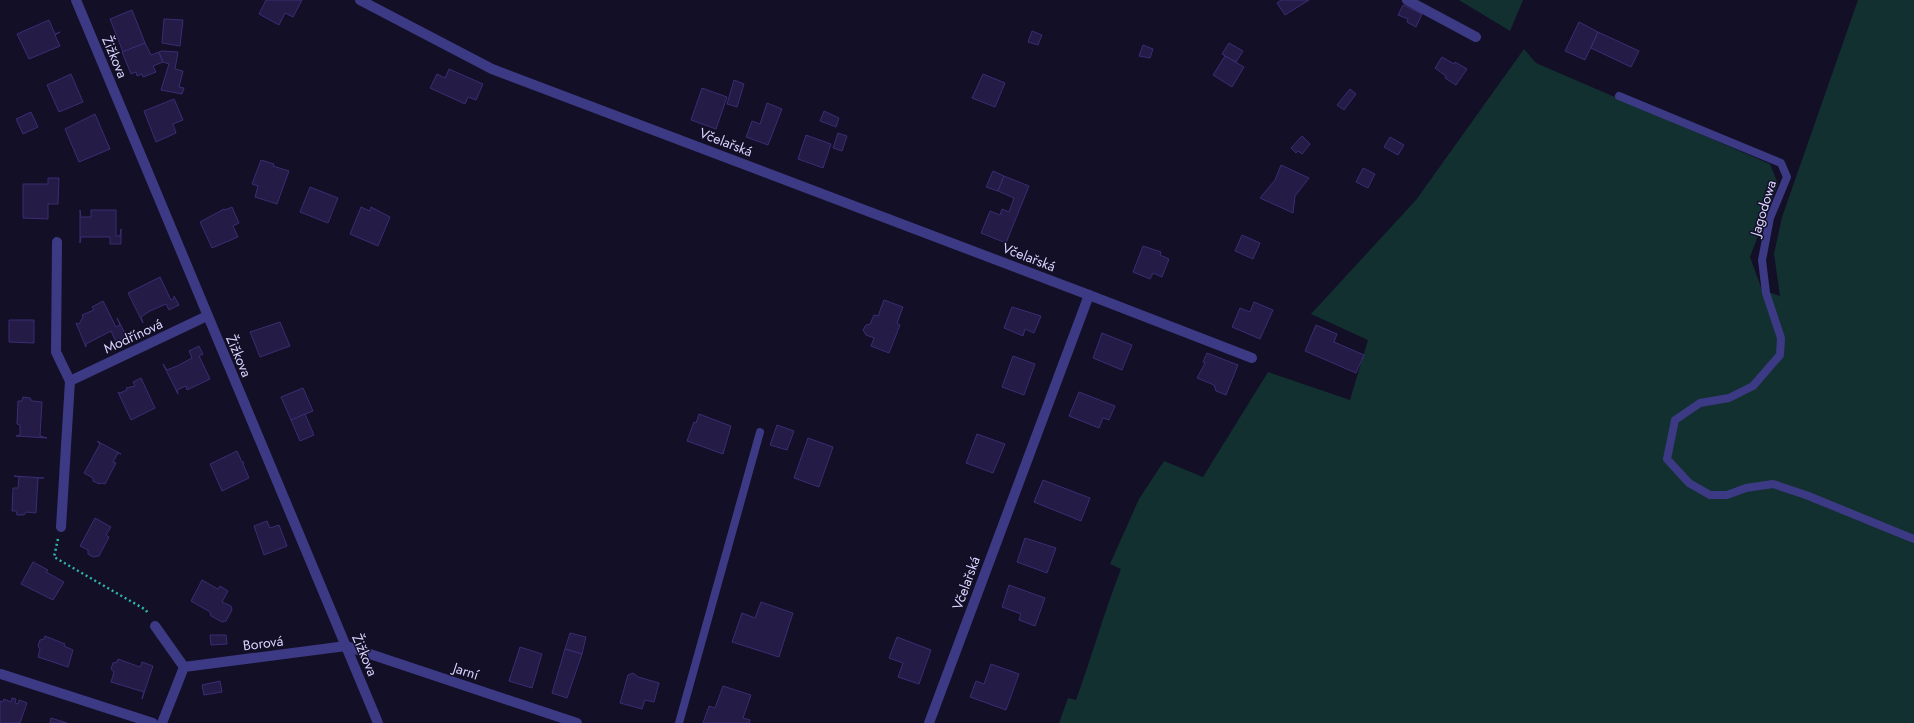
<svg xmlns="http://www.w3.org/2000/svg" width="1914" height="723" font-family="Jost,sans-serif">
<rect width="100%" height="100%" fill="#130f26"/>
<!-- green -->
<g fill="#12302f">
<polygon points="1459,0 1523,0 1510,31"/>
<path d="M1858 0H1914V723H1059L1068 698 1076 700C1092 656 1104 612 1121 569L1110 564 1139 499 1164 461 1203 477 1268 372 1350 400 1368 340 1311 314 1416 200 1524 49 1536 63 1770 164 1778 184 1750 257 1762 290 1780 296 1774 254 1782 217Z"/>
</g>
<!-- building -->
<g fill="#241b47" stroke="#3b2d73">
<polygon points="266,0 302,0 293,17 285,13 279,25 259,14"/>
<polygon points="1281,0 1309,0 1285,15 1277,3"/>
<polygon points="1403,5 1422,14 1416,27 1407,22 1408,19 1398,15"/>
<polygon points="132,10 145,43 123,52 110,19"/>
<polygon points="164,19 183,20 180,46 162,43"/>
<polygon points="49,20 55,34 60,32 55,35 60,46 29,59 17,34"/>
<polygon points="1579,22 1598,32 1585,60 1565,51"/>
<polygon points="1032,31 1042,35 1038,45 1028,42"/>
<polygon points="1598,32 1639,51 1631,67 1591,48"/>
<polygon points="145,43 151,55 159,52 163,62 153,66 156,72 143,77 142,74 137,76 136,72 131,74 122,52"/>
<polygon points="1229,43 1243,51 1236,62 1222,54"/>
<polygon points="1143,45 1153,49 1150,58 1139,56"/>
<polygon points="162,51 178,52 175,69 183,71 179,87 184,88 182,94 161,90 169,64 163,62 159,52"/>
<polygon points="1225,56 1244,67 1232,87 1213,75"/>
<polygon points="1442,57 1454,64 1455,62 1467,69 1456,85 1445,78 1446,76 1435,68"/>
<polygon points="449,69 483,84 476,100 468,97 465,104 430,88 437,74 445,78"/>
<polygon points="71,74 83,102 59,112 47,85"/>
<polygon points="983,74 1005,83 995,107 972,98"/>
<polygon points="734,80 744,84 737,107 727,104"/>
<polygon points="702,88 727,97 716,129 691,120"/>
<polygon points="1350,89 1356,94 1344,110 1337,105"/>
<polygon points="174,99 183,120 173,124 176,133 156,142 144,111"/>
<polygon points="767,103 782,109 768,145 746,137 752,121 760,124"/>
<polygon points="824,111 839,118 836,127 820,121"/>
<polygon points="31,112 38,127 23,134 16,119"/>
<polygon points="95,114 110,149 79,162 65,129"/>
<polygon points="838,133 847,136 842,151 833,148"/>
<polygon points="806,135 831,144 823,168 798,159"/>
<polygon points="1302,136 1310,144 1302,154 1298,151 1296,153 1291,148"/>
<polygon points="1390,137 1404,145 1398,155 1384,147"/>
<polygon points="261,160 274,164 273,166 289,171 277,204 255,197 258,186 252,184"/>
<polygon points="1281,165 1309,178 1295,196 1293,213 1260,198 1275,180"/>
<polygon points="1363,168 1375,174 1368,188 1356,182"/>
<polygon points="993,171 1004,176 998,191 986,187"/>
<polygon points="1004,176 1029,186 1006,243 981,233 990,211 1000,215 1002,209 1009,212 1014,198 998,191"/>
<polygon points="48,178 59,178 58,204 48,204 48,219 23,218 23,184 48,184"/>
<polygon points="310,187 338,198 328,223 300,212"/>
<polygon points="232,207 239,223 233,226 238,237 212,248 200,222 224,209 225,210"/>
<polygon points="361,207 370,211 371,207 390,217 378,246 350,234"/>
<polygon points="80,210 81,217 91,217 91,210 116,210 116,236 120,236 121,229 121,244 110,244 110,237 81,237 80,243"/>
<polygon points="1242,235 1260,243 1253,259 1235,251"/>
<polygon points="1143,246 1161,252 1160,255 1169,259 1162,277 1153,273 1150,279 1133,272"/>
<polygon points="160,277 171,300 174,298 174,296 179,305 169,310 166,304 150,311 141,317 143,323 128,293"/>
<polygon points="884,300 903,307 897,323 900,325 889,353 871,346 874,338 866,335 863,330 866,325 870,324 874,315 878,316"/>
<polygon points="103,301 116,327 120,325 117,318 127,337 116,342 111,331 86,344 86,347 76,323 79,324 83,317 82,315 94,310 92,307"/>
<polygon points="1254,302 1273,310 1260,339 1232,327 1240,308 1250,312"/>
<polygon points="1012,307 1041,316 1034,333 1025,329 1023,336 1004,328"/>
<polygon points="9,320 34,320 34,343 9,342"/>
<polygon points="280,322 290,346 260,357 250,332"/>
<polygon points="1316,325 1337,334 1334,342 1364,355 1356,373 1305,351"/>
<polygon points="1102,333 1132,345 1122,370 1093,358"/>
<polygon points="199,346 203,354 199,356 210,379 187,390 186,386 177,390 178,394 163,364 167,370 177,366 192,358 189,351"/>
<polygon points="1207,353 1238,365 1226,395 1216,391 1214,385 1197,378 1205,363 1203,362"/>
<polygon points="1013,356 1035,364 1024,395 1002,387"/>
<polygon points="141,378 155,408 131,420 118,392 120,393 127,390 126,388 135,386 133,382"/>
<polygon points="303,388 313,411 291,420 281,397"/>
<polygon points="1079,392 1115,406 1109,420 1103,418 1099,428 1069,416"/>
<polygon points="23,397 30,398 32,401 42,402 40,436 47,438 16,436 20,435 20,425 17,424 18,401 22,401"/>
<polygon points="305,414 314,435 300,441 291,420"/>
<polygon points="699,414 731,426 723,454 687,441 694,422 696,423"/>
<polygon points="777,425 794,431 787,450 770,445"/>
<polygon points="977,434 1005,444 993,473 966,463"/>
<polygon points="808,438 833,447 819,487 794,478"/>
<polygon points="97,441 121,454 118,453 113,462 116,463 105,484 102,483 99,484 93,481 93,478 84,473 100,444"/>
<polygon points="237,451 242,462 244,462 243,464 249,478 222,491 210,464"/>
<polygon points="14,476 44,478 38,478 36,513 26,512 24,515 17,515 16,511 12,511 13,488 18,488 19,477"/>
<polygon points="1043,480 1090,498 1081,521 1034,502"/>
<polygon points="95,518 111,527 106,535 109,537 99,556 93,557 88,554 88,550 80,546"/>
<polygon points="267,521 270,528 279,525 287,546 264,555 254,526"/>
<polygon points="1025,538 1056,548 1047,573 1017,562"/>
<polygon points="33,562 48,570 46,572 64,582 53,600 21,584"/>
<polygon points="202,580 218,589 220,586 228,591 222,602 231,606 232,610 226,621 222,622 211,616 210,612 191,601"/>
<polygon points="1009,585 1045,598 1035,626 1019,620 1021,614 1002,607"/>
<polygon points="761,602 793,613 779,657 732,642 742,613 755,618"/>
<polygon points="570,633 586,637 582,654 565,649"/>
<polygon points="210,635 226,635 227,644 211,645"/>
<polygon points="45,636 65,644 64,646 73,650 68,667 38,657 40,649 38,646 40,640 44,639"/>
<polygon points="897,637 931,650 919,684 898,677 903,663 889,658"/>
<polygon points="520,647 542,654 532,688 509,681"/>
<polygon points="565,649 582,654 567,698 552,693"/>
<polygon points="118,659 140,667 142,662 153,666 142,699 144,692 111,682 114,672 111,669 113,663 117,662"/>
<polygon points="991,664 1019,674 1006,710 970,697 976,681 984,684"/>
<polygon points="633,673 638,677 659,683 654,702 645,700 642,709 620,703 628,675"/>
<polygon points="220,681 222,692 204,695 202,685"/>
<polygon points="723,686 751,695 743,718 750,720 749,723 703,723 709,706 715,708"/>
<polygon points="12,698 16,699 15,703 18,704 19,700 27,703 20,723 0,723 0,701 3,702 4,699 11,702"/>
<polygon points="51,718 67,723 50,723"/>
</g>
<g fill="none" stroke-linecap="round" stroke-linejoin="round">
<!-- path -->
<polyline stroke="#2fb8b0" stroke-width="2.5" stroke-dasharray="2 3" stroke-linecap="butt" points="58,539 54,557 146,610 148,614"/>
<!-- lane -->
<g stroke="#3d3a85" stroke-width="8">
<polyline points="1619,96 1781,163 1787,177 1770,218 1762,260 1766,293 1781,338 1780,355 1753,386 1729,398 1700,403 1675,420 1667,459 1689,483 1710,495 1727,495 1746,488 1773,484 1806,495 1914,539"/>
<polyline points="679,723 760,432"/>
</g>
<!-- street -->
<g stroke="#3d3a85" stroke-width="10">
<polyline points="76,0 378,723"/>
<polyline points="360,0 492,69 1089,295 929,723"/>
<polyline points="1407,0 1476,37"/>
<polyline points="57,242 56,352 70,381 207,316"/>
<polyline points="1089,295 1252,358"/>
<polyline points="61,527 70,381"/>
<polyline points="155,626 184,667"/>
<polyline points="1,674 153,723"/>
<polyline points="162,723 184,667 346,646 577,723"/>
</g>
</g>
<g text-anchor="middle" stroke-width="3" stroke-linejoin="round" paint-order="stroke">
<!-- street labels -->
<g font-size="14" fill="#d9d4ff" stroke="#130f26">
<text transform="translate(115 57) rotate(67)" y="5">Žižkova</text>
<text transform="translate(726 142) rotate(21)" y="5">Včelařská</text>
<text transform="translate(1763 208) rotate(-73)" y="5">Jagodowa</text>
<text transform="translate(1029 257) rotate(21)" y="5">Včelařská</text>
<text transform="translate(133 336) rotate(-25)" y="5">Modřínová</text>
<text transform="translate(239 356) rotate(67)" y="5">Žižkova</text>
<text transform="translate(966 583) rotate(-70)" y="5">Včelařská</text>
<text transform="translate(263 643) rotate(-7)" y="5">Borová</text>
<text transform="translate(365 655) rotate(67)" y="5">Žižkova</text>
<text transform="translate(466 671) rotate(18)" y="5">Jarní</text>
</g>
</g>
</svg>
